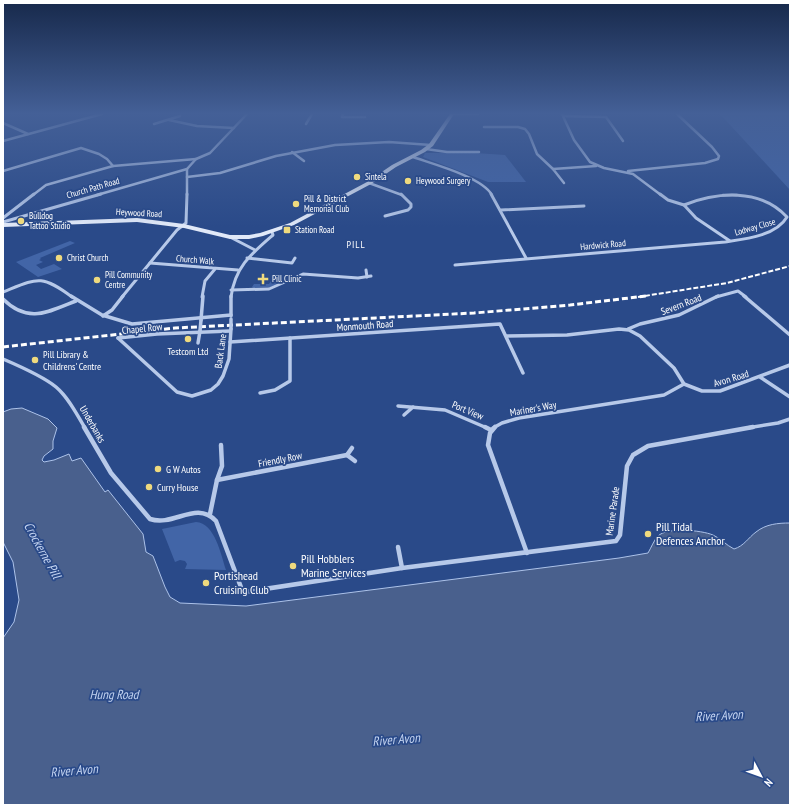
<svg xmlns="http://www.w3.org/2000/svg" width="793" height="808" font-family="'PT Sans Narrow',sans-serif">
<rect width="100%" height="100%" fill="#2a4a89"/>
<!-- green -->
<g fill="#4265a7">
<polygon points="720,114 790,114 790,190"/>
<polygon points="425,153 475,153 505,155 526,182 488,182 423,157"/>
<polygon points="70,241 75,243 40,258 41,259 39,260 43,262 36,265 41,269 54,264 62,269 38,277 16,262"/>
<polygon points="283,277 287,279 271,287 253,288 252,287 254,284 269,284 273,278"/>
<path d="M196 522C215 523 221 555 226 570L185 569 187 564 185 561 180 560 175 562 162 529Z"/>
</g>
<!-- water -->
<path fill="#49608d" stroke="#acc2e9" d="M22 408 48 419 57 428 53 441V449L44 456 42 460 44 462 54 460 69 454 72 461 81 458 105 492 108 490 143 534 146 552 153 556 165 587 170 597 180 603 246 606 619 558 648 553C651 548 654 540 658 536 667 527 701 530 713 535 720 538 726 545 734 549 744 546 748 538 756 532 766 524 778 523 790 523V805H3V638L14 622 19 600 13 562 3 542V412L11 409Z"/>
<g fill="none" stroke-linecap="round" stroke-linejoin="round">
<!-- street-far3 -->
<g stroke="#b7c9e9" stroke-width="2.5">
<polyline points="343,114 342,117 365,117"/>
<polyline points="452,114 478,114"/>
<polyline points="562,114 574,140 590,162 604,168 633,174 661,195"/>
<polyline points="564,116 606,117 623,141"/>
<polyline points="169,120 197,126 234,128"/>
<polyline points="3,123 28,134"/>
<polyline points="154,124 180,116"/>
<polyline points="306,124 312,114"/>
<polyline points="484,127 518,127 525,129 529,134 537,154 553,169"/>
<polyline points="3,141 102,114"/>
<polyline points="426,149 447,152 479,152"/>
<polyline points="292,152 304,161"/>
<path d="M413 157C433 164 482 177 492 195"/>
<polyline points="3,171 81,148 99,154 107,159 113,166"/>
<polyline points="628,171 705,163 718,159 719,156 712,147 677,114"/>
<polyline points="187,177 220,173 276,156 335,145 389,142 431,145"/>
<polyline points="369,183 402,195"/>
<polyline points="564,183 553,169 596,166"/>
<polyline points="33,195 46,185 113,166 196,159"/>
<polyline points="97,195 187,169 196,159 210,153 247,114"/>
<polyline points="187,195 187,169"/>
<polyline points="723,195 737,195"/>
</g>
<!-- street-far2 -->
<g stroke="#b7c9e9" stroke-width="3">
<polyline points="491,194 526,258"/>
<polyline points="660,194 668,200 684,205"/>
<polyline points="501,210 584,206"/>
<polyline points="385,216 408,210 411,207 411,204 401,194"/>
<polyline points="3,218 34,194"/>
<polyline points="3,222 101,194"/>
<polyline points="230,237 255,250"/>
<polyline points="247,258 292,263 295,258"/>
<polyline points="150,263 238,270"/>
<path d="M455 265 725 242C745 239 776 236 787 217 760 188 717 192 684 205L696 218 730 241"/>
<polyline points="366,270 367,277"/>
<polyline points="231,290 269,289 303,274 358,278 371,276"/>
<path d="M3 292C38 278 41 274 72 297"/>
<polyline points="122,297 177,230 186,223 187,194"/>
<polyline points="202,297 205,281 215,269"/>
<path d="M231 297C235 267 251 254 273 235L272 232"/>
<polyline points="716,297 738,291 746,297"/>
</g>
<!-- street-far1 -->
<g stroke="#b7c9e9" stroke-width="3.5">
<polyline points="71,296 102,315 132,324 231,315"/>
<polyline points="744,296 790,335"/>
<path d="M3 299C28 324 48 312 76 301"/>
<polyline points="103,316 112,310 123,296"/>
<polyline points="231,316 231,296"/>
<polyline points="201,320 203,296"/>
<polyline points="628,329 640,324 679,315 718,296"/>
<polyline points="507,336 567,335 619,329 629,330 640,336 674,368 684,384 702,391 720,391 790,365"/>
<polyline points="118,338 177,392 192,396 211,390 218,384 223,376 229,359 231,329"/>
<polyline points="118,338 157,334 230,331"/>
<polyline points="230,342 500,324 523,373"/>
<polyline points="198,343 200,331"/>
<path d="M3 359C17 365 44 377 56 387 69 398 77 415 85 428"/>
<polyline points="760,377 790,397"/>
<polyline points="260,393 275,390 290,381 290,338"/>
<polyline points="398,406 445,410 487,428"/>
<polyline points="404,415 413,407"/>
<polyline points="493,428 502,423 519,418 664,395 684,384"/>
<polyline points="747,428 778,423 790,419"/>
</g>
<!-- street -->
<g stroke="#b7c9e9" stroke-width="4.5">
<path d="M84 427 111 473 150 519C174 527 196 500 216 521L242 590 245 592 402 568 616 541 620 535 627 466 633 455 648 446 753 427"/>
<polyline points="485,427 491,430"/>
<polyline points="495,427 490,433 488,445 527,553"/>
<polyline points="352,448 347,455 355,461"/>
<polyline points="217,480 347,455"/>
<polyline points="210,514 217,480 222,466 221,445"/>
<polyline points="398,547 402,568"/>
</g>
<!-- secondary -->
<polygon fill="#e1e9f8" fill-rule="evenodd" points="450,114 454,114 433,146 425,152 396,167 371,184 294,225 263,236 249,239 230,239 184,228 137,222 3,227 3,223 137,218 184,224 230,235 249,235 260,233 290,223 367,182 392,165 421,150 429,144"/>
<!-- rail-far1 -->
<polyline stroke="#fff" stroke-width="2" stroke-dasharray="5 2" stroke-linecap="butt" points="638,297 727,283 790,266"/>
<!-- rail -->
<polyline stroke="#fff" stroke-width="3" stroke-dasharray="6 3" stroke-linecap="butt" points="3,347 175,328 474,313 570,305 646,296"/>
<!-- street-bridge -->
<g stroke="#b7c9e9" stroke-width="3.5">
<polyline points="231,319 231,329"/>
<polyline points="200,331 201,320"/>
</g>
</g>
<!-- sky -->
<linearGradient id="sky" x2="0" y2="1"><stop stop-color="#17294b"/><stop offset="0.5" stop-color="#446097"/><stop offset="1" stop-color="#446097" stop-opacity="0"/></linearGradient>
<rect width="793" height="227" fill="url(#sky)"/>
<!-- markers -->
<g fill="#efda7e" stroke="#2a4a89" stroke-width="1.5">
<circle cx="357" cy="177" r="4"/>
<circle cx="408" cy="181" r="4"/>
<circle cx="296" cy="204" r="4"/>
<circle cx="21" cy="221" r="4"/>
<rect x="283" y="226" width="8" height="8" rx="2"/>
<circle cx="59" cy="258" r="4"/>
<path d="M261 273h4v4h4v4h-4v4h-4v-4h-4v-4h4z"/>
<circle cx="97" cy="280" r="4"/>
<circle cx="188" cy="339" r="4"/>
<circle cx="35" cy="360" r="4"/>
<circle cx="158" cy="469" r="4"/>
<circle cx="149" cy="487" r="4"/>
<circle cx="648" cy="534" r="4"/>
<circle cx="293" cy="566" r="4"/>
<circle cx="206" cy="583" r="4"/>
</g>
<g text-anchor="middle" stroke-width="3.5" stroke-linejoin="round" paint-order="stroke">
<!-- far-poi labels -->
<g font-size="9" fill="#fff" stroke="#2a4a89" text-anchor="start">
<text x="365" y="180">Sintela</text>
<text x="416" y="184">Heywood Surgery</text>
<text x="304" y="202">Pill &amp; District<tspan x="304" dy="10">Memorial Club</tspan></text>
<text x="29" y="219">Bulldog<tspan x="29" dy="10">Tattoo Studio</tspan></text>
<text x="295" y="233">Station Road</text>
<text x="67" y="261">Christ Church</text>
<text x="105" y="278">Pill Community<tspan x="105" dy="10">Centre</tspan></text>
<text x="272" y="282">Pill Clinic</text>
</g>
<!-- far-street labels -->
<g font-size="9" fill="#fff" stroke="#2a4a89">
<text transform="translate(93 188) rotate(-16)" y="3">Church Path Road</text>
<text transform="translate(139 213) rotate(3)" y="3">Heywood Road</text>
<text transform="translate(755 227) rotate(-16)" y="3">Lodway Close</text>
<text transform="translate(603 245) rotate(-5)" y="3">Hardwick Road</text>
<text transform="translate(195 260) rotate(5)" y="3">Church Walk</text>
</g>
<!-- far-quarter labels -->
<g font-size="10" letter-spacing="1" fill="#fff" stroke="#2a4a89">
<text x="356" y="248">PILL</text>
</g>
<!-- street labels -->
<g font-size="10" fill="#fff" stroke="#2a4a89">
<text transform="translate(681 304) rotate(-21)" y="4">Severn Road</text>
<text transform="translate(365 325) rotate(-4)" y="4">Monmouth Road</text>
<text transform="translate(142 328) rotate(-6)" y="4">Chapel Row</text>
<text transform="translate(220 351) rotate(-82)" y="4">Back Lane</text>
<text transform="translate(731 378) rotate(-17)" y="4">Avon Road</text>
<text transform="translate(533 408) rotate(-10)" y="4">Mariner's Way</text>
<text transform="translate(468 410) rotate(23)" y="4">Port View</text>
<text transform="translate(93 424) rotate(60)" y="4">Underbanks</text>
<text transform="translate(280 459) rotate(-11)" y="4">Friendly Row</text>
<text transform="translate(612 511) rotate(-82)" y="4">Marine Parade</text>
</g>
<!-- poi labels -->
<g font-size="10" fill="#fff" stroke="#2a4a89" text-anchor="start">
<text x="188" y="355" text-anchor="middle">Testcom Ltd</text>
<text x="43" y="358">Pill Library &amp;<tspan x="43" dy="12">Childrens' Centre</tspan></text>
<text x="166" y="473">G W Autos</text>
<text x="157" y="491">Curry House</text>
</g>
<!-- near-poi labels -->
<g font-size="12" fill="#fff" stroke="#2a4a89" text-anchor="start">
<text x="656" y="531">Pill Tidal<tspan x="656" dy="14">Defences Anchor</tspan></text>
<text x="301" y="563">Pill Hobblers<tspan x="301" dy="14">Marine Services</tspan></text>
<text x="214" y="580">Portishead<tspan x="214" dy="14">Cruising Club</tspan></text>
</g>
<!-- near-water labels -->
<g font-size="13" font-style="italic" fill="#c3d3f0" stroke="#2a4a89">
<text transform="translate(43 550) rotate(61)" y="5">Crockerne Pill</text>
<text x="114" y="699">Hung Road</text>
<text transform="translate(719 715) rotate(-3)" y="5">River Avon</text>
<text transform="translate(396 739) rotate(-5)" y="5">River Avon</text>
<text transform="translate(74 770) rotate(-5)" y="5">River Avon</text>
</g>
</g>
<!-- border -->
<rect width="793" height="808" fill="none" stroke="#ffffff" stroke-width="8"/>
<!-- north arrow -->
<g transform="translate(761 776) rotate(131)" stroke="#2a4a89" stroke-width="3" paint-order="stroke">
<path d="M0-3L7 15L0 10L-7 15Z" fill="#ffffff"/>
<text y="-6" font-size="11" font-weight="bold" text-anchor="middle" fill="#ffffff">N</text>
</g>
</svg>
